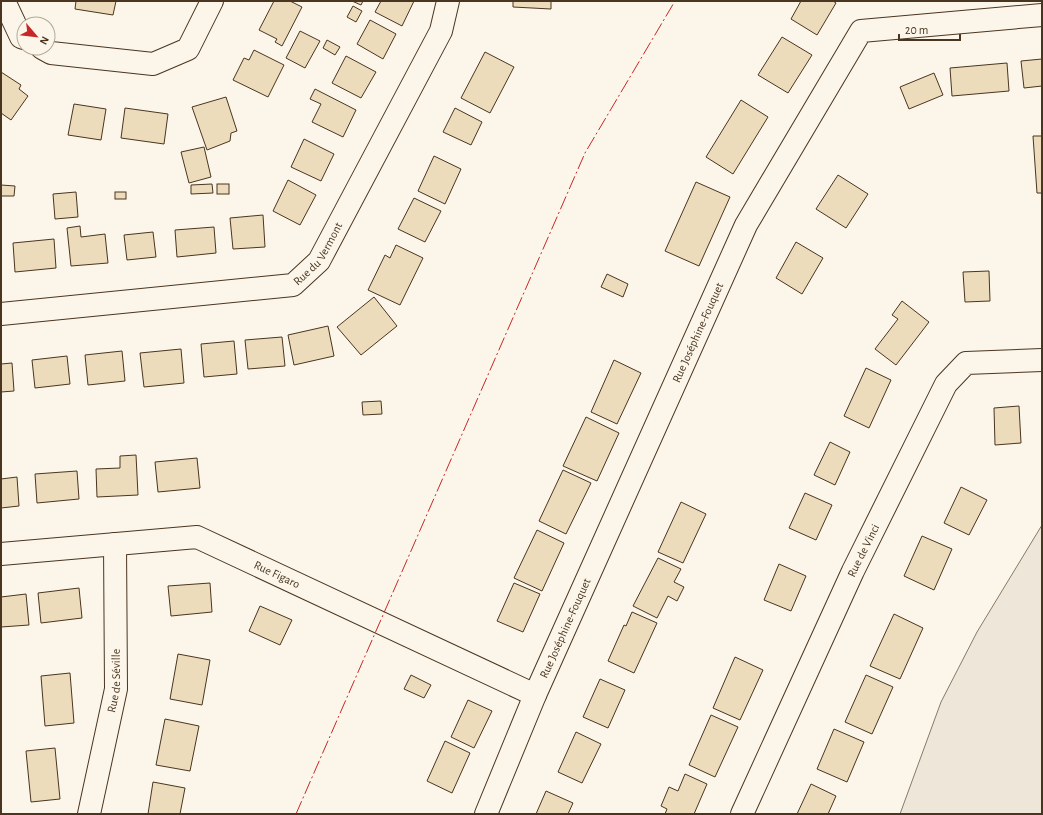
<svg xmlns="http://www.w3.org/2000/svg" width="1043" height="815" font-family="'Alegreya Sans',sans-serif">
<rect width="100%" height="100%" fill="#fbf6e9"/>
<!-- green -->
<polygon fill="#ede6d9" stroke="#887966" points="1042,525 1042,814 900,814 941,702 977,632"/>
<!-- building -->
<g fill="#ecdcbc" stroke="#4a3520">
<polygon points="76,1 116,1 113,15 75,9"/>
<polygon points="274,1 290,1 302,7 282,46 275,42 277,39 259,30"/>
<polygon points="352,1 363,1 361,5"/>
<polygon points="381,1 414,1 402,26 375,12"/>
<polygon points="513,1 551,1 551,9 513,7"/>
<polygon points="801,1 833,1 836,3 817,35 791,19"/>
<polygon points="353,6 362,11 356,22 347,17"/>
<polygon points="370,20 396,34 383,59 357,44"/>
<polygon points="300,31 320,41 305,68 286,58"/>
<polygon points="782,37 812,55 788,93 758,75"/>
<polygon points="327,40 340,47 335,55 323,48"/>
<polygon points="254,50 284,65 268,97 233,80 244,58 249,60"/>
<polygon points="485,52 514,67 490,113 461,98"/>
<polygon points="346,56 376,72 361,98 332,83"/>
<polygon points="1042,59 1042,86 1024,88 1021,61"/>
<polygon points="1007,63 1009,91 952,96 950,68"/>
<polygon points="1,72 21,85 19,89 28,96 11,120 1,113"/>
<polygon points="934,73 943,95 909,109 900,87"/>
<polygon points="315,89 356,110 343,137 312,122 321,104 310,99"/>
<polygon points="226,97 237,131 231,133 230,141 207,150 192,107"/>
<polygon points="741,100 768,117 733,174 706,157"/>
<polygon points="74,104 106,109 101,140 68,135"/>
<polygon points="125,108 168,114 164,144 121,138"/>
<polygon points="455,108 482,122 471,145 443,132"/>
<polygon points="1033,136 1042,136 1042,193 1037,193"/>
<polygon points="304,139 334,154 321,181 291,167"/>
<polygon points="204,147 211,177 189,183 181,152"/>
<polygon points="434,156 461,169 445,204 418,191"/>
<polygon points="838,175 868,194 846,228 816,209"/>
<polygon points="288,180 316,195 300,225 273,211"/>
<polygon points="696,182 730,197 699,266 665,251"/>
<polygon points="212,184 213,193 191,194 191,185"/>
<rect x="217" y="184" width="12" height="10"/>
<polygon points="1,185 15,186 14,196 1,196"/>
<polygon points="76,192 78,217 55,219 53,194"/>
<rect x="115" y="192" width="11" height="7"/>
<polygon points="414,198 441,211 425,242 398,229"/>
<polygon points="263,215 265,247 233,249 230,218"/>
<polygon points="80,226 81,237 105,234 108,263 71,266 67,228"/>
<polygon points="214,227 216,253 177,257 175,230"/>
<polygon points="153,232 156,257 127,260 124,235"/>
<polygon points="54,239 56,268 15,272 13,243"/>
<polygon points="796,242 823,258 802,294 776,278"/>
<polygon points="396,245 423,258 400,305 368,290 385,255 390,258"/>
<polygon points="989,271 990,301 965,302 963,272"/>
<polygon points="607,274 628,284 623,297 601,287"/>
<polygon points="374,297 397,326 361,355 337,327"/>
<polygon points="902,301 929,322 896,365 875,349 898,319 892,315"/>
<polygon points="328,326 334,356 294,365 288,335"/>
<polygon points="282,337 285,366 248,369 245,340"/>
<polygon points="234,341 237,374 204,377 201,344"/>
<polygon points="181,349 184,383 144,387 140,353"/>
<polygon points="122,351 125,381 88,385 85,355"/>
<polygon points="67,356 70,384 35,388 32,360"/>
<polygon points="614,360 641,373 617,424 591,412"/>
<polygon points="12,363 14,391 1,392 1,364"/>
<polygon points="866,368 891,380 869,428 844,416"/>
<polygon points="381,401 382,414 363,415 362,402"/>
<polygon points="1019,406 1021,443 995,445 994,408"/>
<polygon points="586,417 619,433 597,481 563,466"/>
<polygon points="830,442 850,452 835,485 814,475"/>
<polygon points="136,455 138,495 97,497 96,469 120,468 120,456"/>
<polygon points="197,458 200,488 158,492 155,462"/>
<polygon points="563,470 591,483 566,534 539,521"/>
<polygon points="77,471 79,499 37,503 35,474"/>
<polygon points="17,477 19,506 1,508 1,479"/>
<polygon points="961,487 987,500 969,535 944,523"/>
<polygon points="805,493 832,505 816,540 789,528"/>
<polygon points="681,502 706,514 683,563 658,552"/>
<polygon points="537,530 564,543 542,591 514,578"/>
<polygon points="922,536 952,549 934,590 904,576"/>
<polygon points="658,558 681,569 674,582 684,587 677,601 668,596 657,618 633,606"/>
<polygon points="779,564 806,576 791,611 764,600"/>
<polygon points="210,583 212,612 171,616 168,586"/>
<polygon points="514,583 540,594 523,632 497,621"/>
<polygon points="79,588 82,618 41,623 38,593"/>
<polygon points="26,594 29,625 1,627 1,597"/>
<polygon points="260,606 292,620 280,645 249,631"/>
<polygon points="632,612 657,623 634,673 608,661 624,625 626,626"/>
<polygon points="894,614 923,628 900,679 870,666"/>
<polygon points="178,654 210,660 202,705 170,699"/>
<polygon points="735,657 763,670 740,720 713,708"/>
<polygon points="70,673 74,723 45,726 41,676"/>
<polygon points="411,675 431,685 424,698 404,689"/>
<polygon points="866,675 893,687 872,734 845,722"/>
<polygon points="600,679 625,690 608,728 583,717"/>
<polygon points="468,700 492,711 474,748 451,737"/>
<polygon points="711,715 738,727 715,777 689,765"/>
<polygon points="165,719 199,726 190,771 156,765"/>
<polygon points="834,729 864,742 847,782 817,769"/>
<polygon points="576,732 601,744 582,783 558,772"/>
<polygon points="445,741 470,753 452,793 427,781"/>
<polygon points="55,748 60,799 31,802 26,751"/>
<polygon points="685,774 707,784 694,814 665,814 667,809 661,806 669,787 678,791"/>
<polygon points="153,782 185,788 180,814 148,814"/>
<polygon points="811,784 836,796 828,814 797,814"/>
<polygon points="546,791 573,803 568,814 536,814"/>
</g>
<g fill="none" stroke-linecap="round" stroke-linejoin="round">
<!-- minor casing -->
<g stroke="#4a3520" stroke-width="24">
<g id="minor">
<polyline points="5,1 5,3 21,37 24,38"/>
<polyline points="42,48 51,53 153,64 188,49 212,1"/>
<path id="s1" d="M1 314 293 285 319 261 441 31 448 1"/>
<path id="s2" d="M1 554 197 537 535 695"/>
<path id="s3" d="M89 814 116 689 115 544"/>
<path id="s4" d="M486 814 535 695 746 225 861 31 1042 15"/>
<path id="s5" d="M742 814 853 571 946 384 966 363 1042 360"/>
</g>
</g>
<!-- minor -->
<use href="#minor" stroke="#fbf6e9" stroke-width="22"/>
<!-- power -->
<polyline stroke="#c62828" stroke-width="1" stroke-dasharray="14 3 2 3" stroke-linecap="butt" points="296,814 585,153 675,1"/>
</g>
<g text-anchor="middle" stroke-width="3" stroke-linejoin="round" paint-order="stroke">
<!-- street labels -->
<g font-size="12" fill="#4a3520" stroke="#fbf6e9">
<text dy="4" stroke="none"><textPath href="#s1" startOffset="334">Rue du Vermont</textPath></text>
<text dy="4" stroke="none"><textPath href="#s4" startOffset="526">Rue Joséphine-Fouquet</textPath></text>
<text dy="4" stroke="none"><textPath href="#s5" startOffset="290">Rue de Vinci</textPath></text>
<text dy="4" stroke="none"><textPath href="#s2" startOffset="285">Rue Figaro</textPath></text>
<text dy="4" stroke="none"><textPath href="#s4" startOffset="202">Rue Joséphine-Fouquet</textPath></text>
<text dy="4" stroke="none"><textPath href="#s3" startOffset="136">Rue de Séville</textPath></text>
</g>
</g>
<!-- border -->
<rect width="1043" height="815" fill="none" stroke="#4a3520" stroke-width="4"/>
<!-- north arrow -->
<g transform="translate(36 36) rotate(118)"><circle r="19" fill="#fbf6e9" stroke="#b4a999"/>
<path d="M0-3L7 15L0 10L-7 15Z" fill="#c62828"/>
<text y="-6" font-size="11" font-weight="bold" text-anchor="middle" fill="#4a3520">N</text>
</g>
<!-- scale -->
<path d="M899 34v6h61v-6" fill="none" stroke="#4a3520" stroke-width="2"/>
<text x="905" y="34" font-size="12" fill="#4a3520" stroke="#fbf6e9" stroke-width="3" paint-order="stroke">20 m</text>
</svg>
